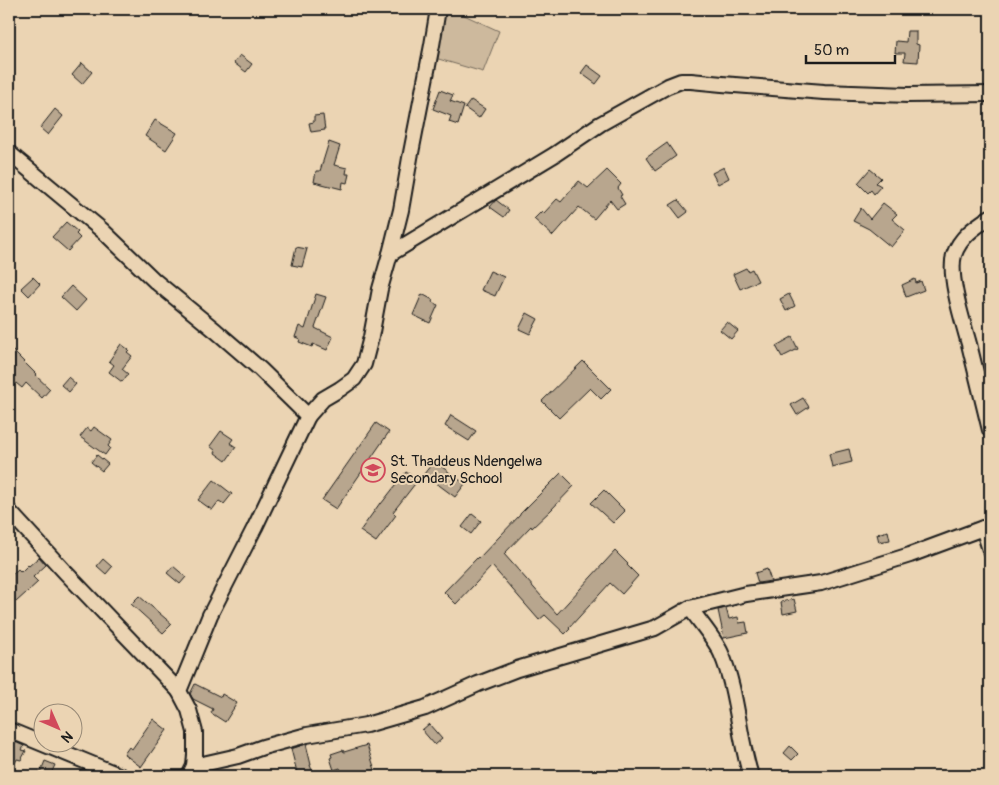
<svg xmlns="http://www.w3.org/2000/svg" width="999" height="785" font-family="Pangolin,sans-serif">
<rect width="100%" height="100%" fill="#ebd4b3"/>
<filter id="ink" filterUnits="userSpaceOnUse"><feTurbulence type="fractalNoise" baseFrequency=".02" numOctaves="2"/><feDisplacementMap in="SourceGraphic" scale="10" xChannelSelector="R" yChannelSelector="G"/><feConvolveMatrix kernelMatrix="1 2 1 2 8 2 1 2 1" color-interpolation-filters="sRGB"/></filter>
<g filter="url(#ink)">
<!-- green -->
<polygon fill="#cdb99d" stroke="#746a5c" points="443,9 451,9 499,31 483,72 435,58"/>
<!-- building -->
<g fill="#b8a68e" stroke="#1c1c1c">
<polygon points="907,31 916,31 916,44 919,45 918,62 904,61 905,53 895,53 896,41 906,42"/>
<polygon points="240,55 252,64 246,72 234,63"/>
<polygon points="82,63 92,72 82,84 72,75"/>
<polygon points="587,65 602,76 596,84 581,73"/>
<polygon points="440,90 453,95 450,101 464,106 458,125 449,122 451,116 433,109"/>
<polygon points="471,100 485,109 479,118 465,108"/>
<polygon points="55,109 63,116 48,135 40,128"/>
<polygon points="323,115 325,130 311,132 309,123 314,122 314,116"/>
<polygon points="155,120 177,133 166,150 145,136"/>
<polygon points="329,142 340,146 334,165 347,168 346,174 349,174 347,183 343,182 342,189 314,182 316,171 320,171"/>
<polygon points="667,143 676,156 655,171 646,158"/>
<polygon points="724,167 729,178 718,184 712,173"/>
<polygon points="870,169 881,178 876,183 881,186 874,194 871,190 868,193 858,183"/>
<polygon points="607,170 621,184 618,188 622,195 620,196 625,204 617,209 610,200 594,219 579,207 553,236 534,219 542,211 544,213 557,199 561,202 579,181 588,188"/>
<polygon points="496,200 509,210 504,217 490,207"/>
<polygon points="678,200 688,212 680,218 670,205"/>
<polygon points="883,203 897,214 892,219 905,230 891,247 869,229 853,221 861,208 870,219"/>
<polygon points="66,222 78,232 76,234 80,238 68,251 52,237"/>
<polygon points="296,247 307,249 302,267 292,265"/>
<polygon points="746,268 748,271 752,269 758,281 740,289 733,274"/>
<polygon points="490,271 504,277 495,296 481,290"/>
<polygon points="33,277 40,284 29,296 21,288"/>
<polygon points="915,279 916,283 921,281 924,290 906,297 902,285"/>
<polygon points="71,286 86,300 76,311 61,297"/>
<polygon points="316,294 326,297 315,328 333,337 327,350 313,344 312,347 299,342 300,339 295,337 299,326 305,329"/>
<polygon points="422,294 433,300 432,302 438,305 430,323 413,315"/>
<polygon points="789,294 795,306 786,311 780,299"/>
<polygon points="527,313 538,319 530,334 519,329"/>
<polygon points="727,322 738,331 731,339 720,330"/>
<polygon points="792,337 798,349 782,357 776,346"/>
<polygon points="121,344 129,350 127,352 132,356 122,369 128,374 122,382 109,372 114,365 109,361"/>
<polygon points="9,347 36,374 35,375 50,389 42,398 26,383 22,388 16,383 13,386 9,381"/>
<polygon points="583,361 611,389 601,399 590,388 559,418 542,401"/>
<polygon points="68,377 76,384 69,392 61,385"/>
<polygon points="803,398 809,407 797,415 791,405"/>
<polygon points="451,415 476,431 469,441 445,426"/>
<polygon points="376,423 389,432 336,509 322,500"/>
<polygon points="94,427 112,440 108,446 110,448 105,455 80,437 87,428 91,431"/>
<polygon points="221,431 233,439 230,443 236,447 226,461 215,453 216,451 210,446"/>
<polygon points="849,449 852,462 832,467 829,454"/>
<polygon points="97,455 108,464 102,471 91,462"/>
<polygon points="434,461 465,484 455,497 424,474"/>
<polygon points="406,472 418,480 393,512 396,515 376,542 360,531 380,503 381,504"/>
<polygon points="561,473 574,486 551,510 532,528 531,526 504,554 557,614 615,551 628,564 627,565 638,576 622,594 610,583 569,628 570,629 565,634 545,615 539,620 492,566 456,604 444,592 478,557 479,558 520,515 520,514"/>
<polygon points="214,480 232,494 224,504 219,501 212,510 198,500"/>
<polygon points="604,490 625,511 613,523 591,503"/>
<polygon points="472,514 481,521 471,534 462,527"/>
<polygon points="888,531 890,540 879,542 877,534"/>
<polygon points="39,557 46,565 33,577 38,582 16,602 9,594 9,577 18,569 21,572 28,565 29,566"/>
<polygon points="103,559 112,567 106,574 97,566"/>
<polygon points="173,566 186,577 180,584 167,573"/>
<polygon points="767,569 771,581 758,583 755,573"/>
<polygon points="139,596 172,624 163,633 131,604"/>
<polygon points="794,599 797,611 783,614 781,602"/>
<polygon points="726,608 729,619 738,617 739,623 746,622 748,633 724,638 718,610"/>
<polygon points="195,684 221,697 222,694 237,703 225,722 211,713 213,709 193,699 190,694"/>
<polygon points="153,719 167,730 141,767 124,754 129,747 132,749"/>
<polygon points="429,724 442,739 435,745 422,730"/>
<polygon points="9,742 14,745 15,742 24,746 22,750 26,751 21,760 17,759 9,776"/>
<polygon points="306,744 311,765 310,765 314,776 298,776 291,749"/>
<polygon points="367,745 375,770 358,776 343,776 340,768 334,770 330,758 332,757 331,754 343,750 344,752"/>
<polygon points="790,746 798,754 792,760 784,753"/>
<polygon points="45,761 55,765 50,776 39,776"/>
</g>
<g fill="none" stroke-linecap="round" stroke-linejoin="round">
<!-- street casing -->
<g stroke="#1c1c1c" stroke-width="18">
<g id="street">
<polyline points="9,153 103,231 155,281 216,331 260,369 308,416 323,399 340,389 354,379 364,364 371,337 380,289 390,254 401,210 410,158 432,45 438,9"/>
<path d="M990 217C975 227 960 237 954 255 948 276 963 322 969 344 976 373 983 401 990 430"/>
<polyline points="390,254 554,155 600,124 650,96 668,86 681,81 691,81 722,84 824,92 908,95 990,94"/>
<polyline points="9,511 66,573 179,691"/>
<polyline points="983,528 990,550"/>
<polyline points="690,608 746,594 821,583 910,555 983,528 990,532"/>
<polyline points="9,730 121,776"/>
<path d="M194 766 238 756 263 747 307 735 366 725 425 708 478 684 517 669 655 628 690 608C699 621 715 639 721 653 738 692 738 736 751 776"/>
<polyline points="189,776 194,766 195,755 195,732 189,710 179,691 210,615 255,527 308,416"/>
</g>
</g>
<!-- street -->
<use href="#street" stroke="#ebd4b3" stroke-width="14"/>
</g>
</g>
<!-- icons -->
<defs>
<g id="school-ring" transform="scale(1.25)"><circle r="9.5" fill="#ebd4b3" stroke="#d1495b" stroke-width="1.5"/><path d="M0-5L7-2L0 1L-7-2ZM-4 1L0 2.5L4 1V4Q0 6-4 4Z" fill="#d1495b"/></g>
</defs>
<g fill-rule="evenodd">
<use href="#school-ring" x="373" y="470"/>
</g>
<g text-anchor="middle" stroke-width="4" stroke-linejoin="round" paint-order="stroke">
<!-- poi labels -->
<g font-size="15" fill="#1c1c1c" stroke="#ebd4b3" text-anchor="start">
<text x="390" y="466">St. Thaddeus Ndengelwa<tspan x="390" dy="17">Secondary School</tspan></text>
</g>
</g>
<!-- margin -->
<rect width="999" height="785" fill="none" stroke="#ebd4b3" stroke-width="30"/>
<rect x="15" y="15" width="969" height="755" fill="none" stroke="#1c1c1c" stroke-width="2" filter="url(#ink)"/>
<!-- north arrow -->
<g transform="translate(58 728) rotate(135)"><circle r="24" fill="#ebd4b3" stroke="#988a77"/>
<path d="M0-4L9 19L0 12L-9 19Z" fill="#d1495b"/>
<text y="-8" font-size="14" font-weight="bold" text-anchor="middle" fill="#1c1c1c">N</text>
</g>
<!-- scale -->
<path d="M806 55v8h89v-8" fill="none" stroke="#1c1c1c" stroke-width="2.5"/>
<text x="814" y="55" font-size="15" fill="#1c1c1c" stroke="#ebd4b3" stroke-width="4" paint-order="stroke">50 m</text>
</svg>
